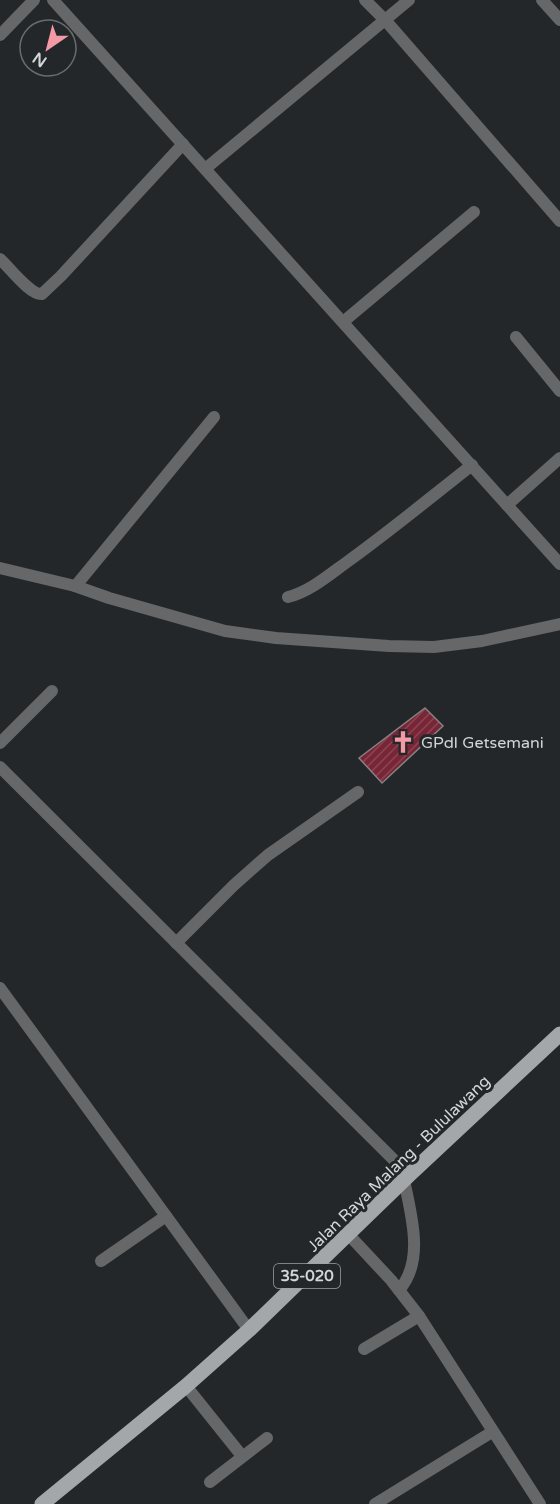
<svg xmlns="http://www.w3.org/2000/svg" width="560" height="1504" font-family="'Varela Round',sans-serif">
<defs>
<pattern id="building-hatch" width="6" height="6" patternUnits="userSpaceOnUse" patternTransform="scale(1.5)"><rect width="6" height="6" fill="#782637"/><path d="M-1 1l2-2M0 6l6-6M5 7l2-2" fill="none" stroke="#8a4553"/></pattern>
</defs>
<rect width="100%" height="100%" fill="#23272a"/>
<!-- building -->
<polygon fill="url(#building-hatch)" stroke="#888182" stroke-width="1.5" points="425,708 443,726 382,783 359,758"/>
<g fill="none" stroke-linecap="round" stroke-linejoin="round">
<!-- service -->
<g stroke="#656768" stroke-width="12">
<polyline points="186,1386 242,1456"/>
<polyline points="210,1482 267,1438"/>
</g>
<!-- minor -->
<g stroke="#656768" stroke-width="12">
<polyline points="53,0 560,564"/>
<polyline points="365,0 386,21 560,221"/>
<polyline points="542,0 560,20"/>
<polyline points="0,35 34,0"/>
<polyline points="205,169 409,0"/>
<path d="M0 259C10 268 30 295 42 294L61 276 183 144"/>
<polyline points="343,322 474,212"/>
<polyline points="516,337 560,391"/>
<polyline points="507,505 560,458"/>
<polyline points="0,568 75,586 78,583 214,417"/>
<polyline points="75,586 109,598 225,631 276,638 389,646 434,647 482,641 560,624"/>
<path d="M288 597C309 592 329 575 347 562 390 531 430 498 472 465"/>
<polyline points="0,743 52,691"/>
<polyline points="0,767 409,1175"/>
<polyline points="176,943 234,885 268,855 358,792"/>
<polyline points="0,988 249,1330"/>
<polyline points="349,1235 391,1280 419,1316 540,1504"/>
<polyline points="101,1261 166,1216"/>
<path d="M399 1290C425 1261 411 1214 404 1180"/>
<polyline points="364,1349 419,1316"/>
<polyline points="375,1504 492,1432"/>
</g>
<!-- primary -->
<polyline stroke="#a3a7aa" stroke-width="15" points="42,1504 186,1386 249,1330 409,1175 560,1034"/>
</g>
<!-- icons -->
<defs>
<g id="church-bare" transform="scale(1.8)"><path d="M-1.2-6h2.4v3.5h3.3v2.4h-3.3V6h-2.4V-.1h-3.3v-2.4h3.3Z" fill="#f49aa5" stroke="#23272a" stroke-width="2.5" paint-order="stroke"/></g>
</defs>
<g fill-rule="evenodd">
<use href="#church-bare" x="403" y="742"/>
</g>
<g text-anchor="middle" stroke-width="6" stroke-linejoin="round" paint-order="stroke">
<!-- shield labels -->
<rect fill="#23272a" stroke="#9ea2a3" stroke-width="1.5" x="274" y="1264" width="66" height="24" rx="4.5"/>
<g font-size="15" font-weight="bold" fill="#d3d6d7">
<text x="307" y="1281">35-020</text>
</g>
<!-- poi labels -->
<g font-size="16" fill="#d3d6d7" stroke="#23272a" text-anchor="start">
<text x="421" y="748">GPdI Getsemani</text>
</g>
<!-- street labels -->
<g font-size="16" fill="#d3d6d7" stroke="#23272a">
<text transform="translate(398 1163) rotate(-44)" y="6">Jalan Raya Malang - Bululawang</text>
</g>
</g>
<!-- north arrow -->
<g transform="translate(48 48) rotate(215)"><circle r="28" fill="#23272a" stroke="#696d6f" stroke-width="1.5"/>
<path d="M0-4.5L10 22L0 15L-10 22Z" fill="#f49aa5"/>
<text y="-9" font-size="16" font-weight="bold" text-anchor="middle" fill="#d3d6d7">N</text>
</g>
</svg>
